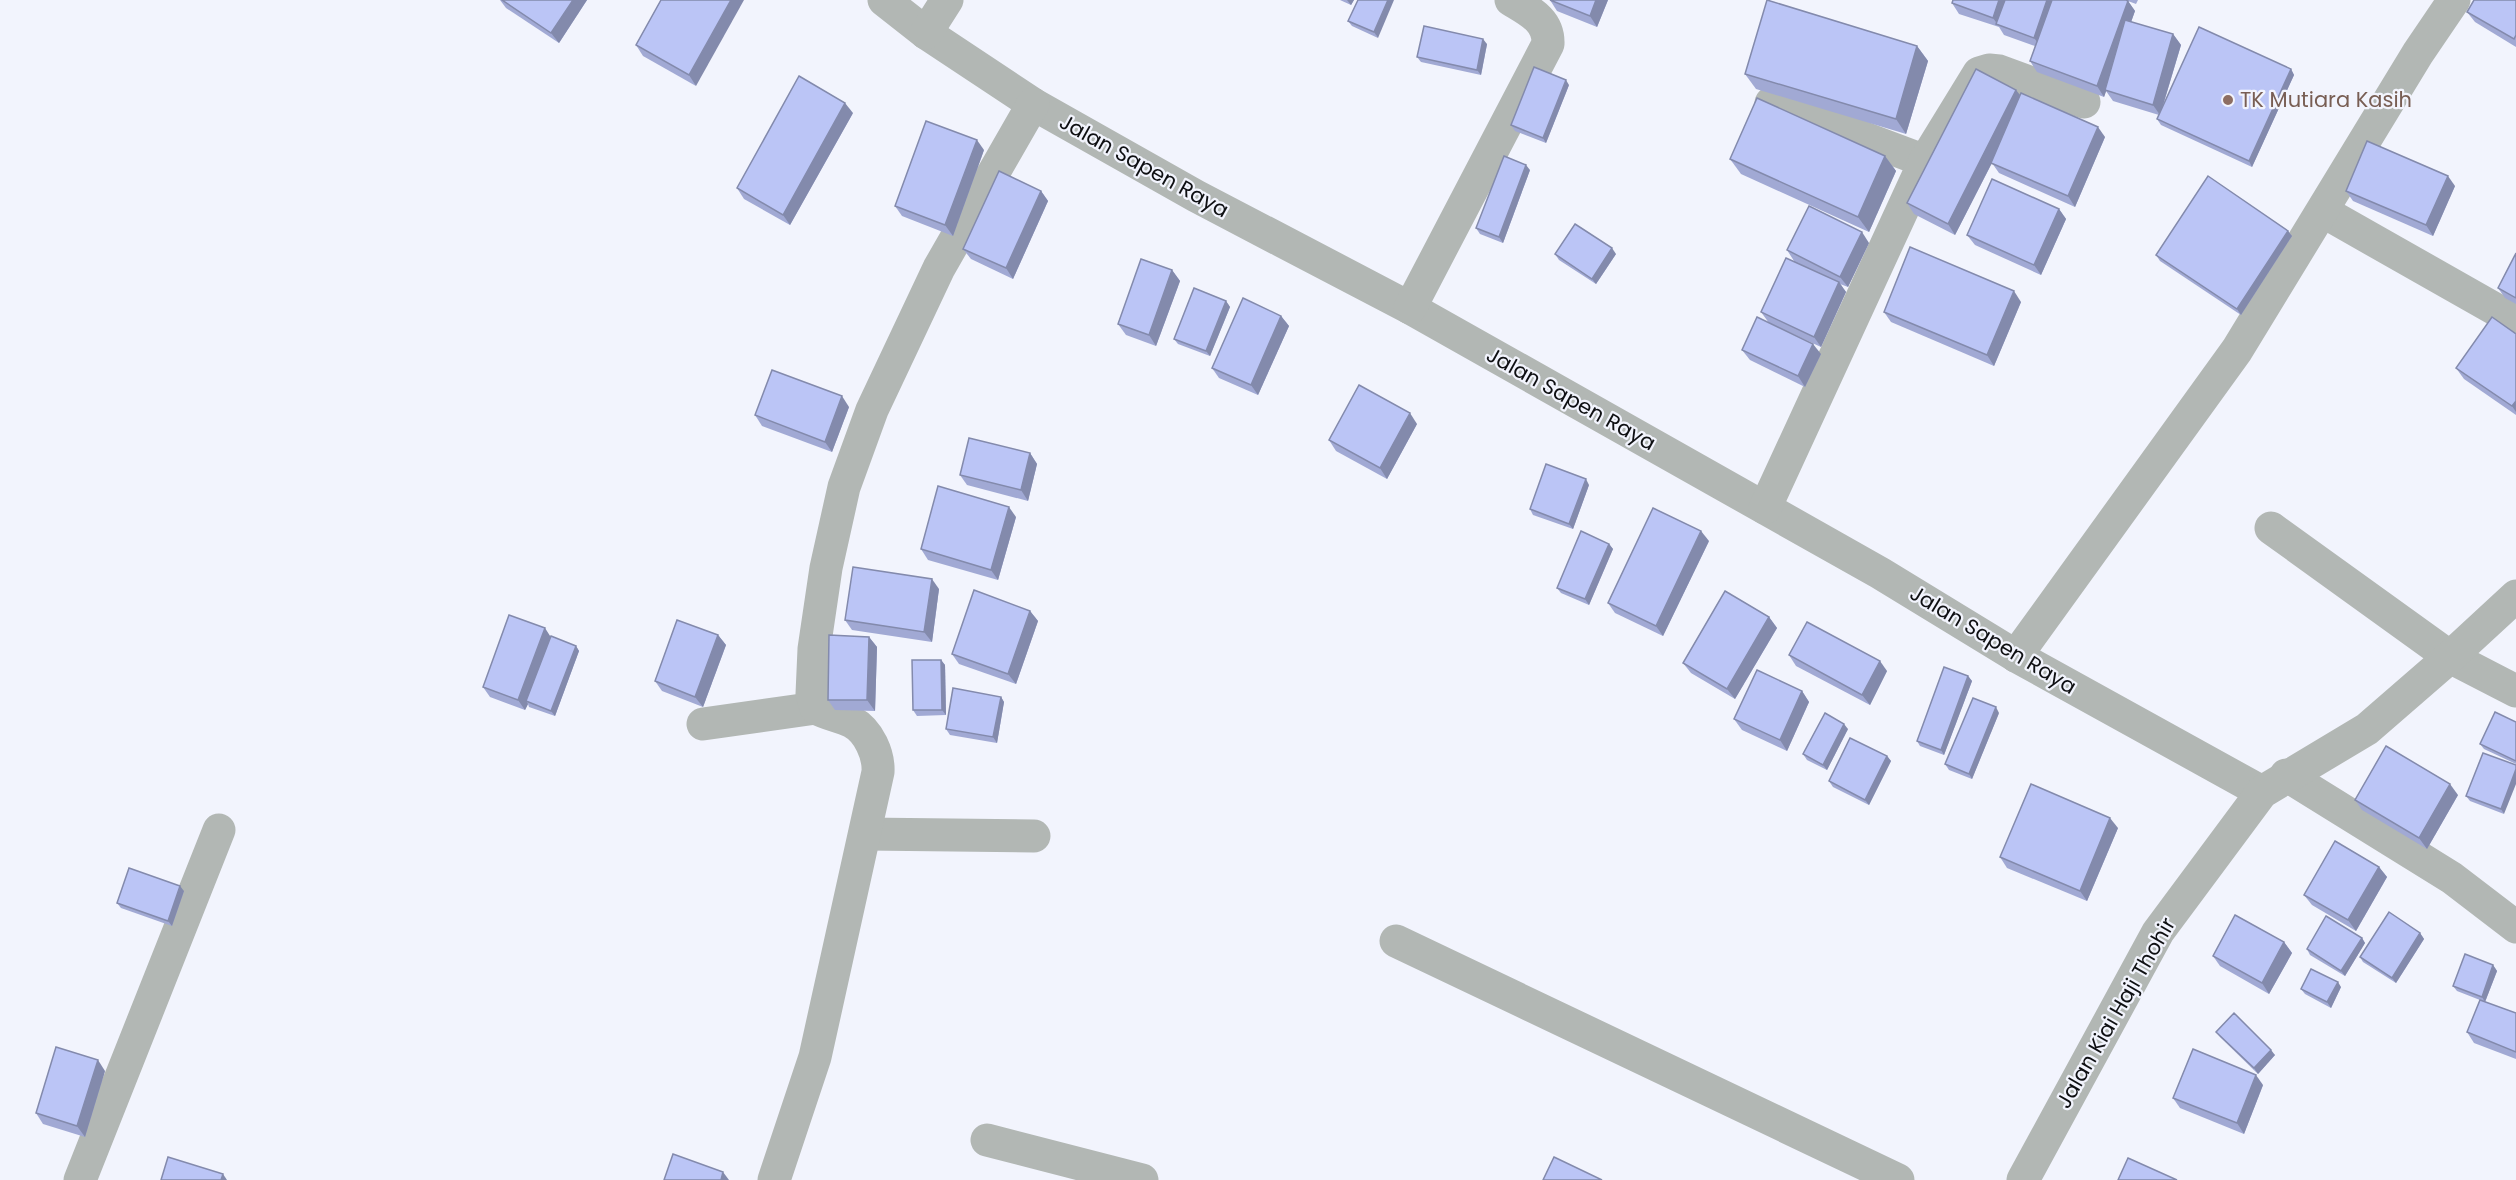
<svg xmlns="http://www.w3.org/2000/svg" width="2516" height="1180" font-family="Poppins,sans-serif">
<rect width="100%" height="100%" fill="#f2f4fd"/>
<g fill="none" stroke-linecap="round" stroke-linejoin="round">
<!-- minor -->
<g stroke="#b2b7b4" stroke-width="33">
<polyline points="884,0 926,33 1033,104 1196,196 1410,308 1880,573 2016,656 2262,792"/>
<polyline points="926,33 947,0"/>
<polyline points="1771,103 1925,161"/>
<polyline points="2324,212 2516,321"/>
<path d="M1410 308 1548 44C1549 20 1529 11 1511 0"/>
<polyline points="1765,508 1925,161 1979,73 1989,70 1999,71 2084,102"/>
<polyline points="2271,528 2450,657 2516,691"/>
<polyline points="2016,656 2237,350 2418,53 2454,0"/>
<polyline points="703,724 816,708"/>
<polyline points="2286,775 2452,878 2516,927"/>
<polyline points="865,834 1034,836"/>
<polyline points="1396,941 1898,1180"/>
<polyline points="987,1140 1142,1180"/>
<polyline points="80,1180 219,830"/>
<path d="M774 1180 815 1057 878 772C879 755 869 731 852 722 841 716 828 715 816 708L812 694 814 649 826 568 844 487 872 410 939 268 1033 104"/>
</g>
<!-- tertiary -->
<polyline stroke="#b2b7b4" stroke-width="33" points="2023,1180 2158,932 2262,792 2367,729 2450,657 2516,596"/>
</g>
<!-- wall -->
<g fill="#a1a9d4">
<polygon points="500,0 587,0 559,43 506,8"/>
<polygon points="661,0 696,86 643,56 636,45"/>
<polygon points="1340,0 1354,0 1351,5"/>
<polygon points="1358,0 1378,38 1352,26 1348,21"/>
<polygon points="1550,0 1608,0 1597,27 1557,11"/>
<polygon points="1953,0 2138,0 2136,4 2128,1 2135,11 2131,22 2173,34 2181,45 2162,109 2291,69 2294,75 2252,167 2161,125 2157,119 2159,115 2113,101 2106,91 2104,97 2037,72 2030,61 2035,46 2004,35 1999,27 1959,14 1952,3"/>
<polygon points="2516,0 2516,47 2475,22 2467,12"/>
<polygon points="1487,44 1481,75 1421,62 1417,57"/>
<polygon points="1917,46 1928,61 1906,134 1756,89 1745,74"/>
<polygon points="1569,85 1546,143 1515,131 1511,125"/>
<polygon points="2016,90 2020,96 2105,137 2075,207 1999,173 1992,163 1955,235 1914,214 1907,203"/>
<polygon points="853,113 790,225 744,199 737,188"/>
<polygon points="984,150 953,236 902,216 895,206"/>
<polygon points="1885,156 1896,171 1869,232 1741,174 1730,159"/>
<polygon points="1530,170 1503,243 1480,234 1476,228"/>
<polygon points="2455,186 2433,236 2353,201 2346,191"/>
<polygon points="1041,191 1048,201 1013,279 971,259 963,249"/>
<polygon points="2059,209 2066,219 2041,275 1975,245 1967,235"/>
<polygon points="2288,231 2292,236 2241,315 2160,261 2156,255"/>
<polygon points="1869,243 1848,287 1840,284 1846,292 1821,347 1769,323 1761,312 1794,261 1787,250"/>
<polygon points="2516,253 2516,304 2505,298 2498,288"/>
<polygon points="1555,254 1616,254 1596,284 1559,260"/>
<polygon points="1172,270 1180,281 1156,346 1126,335 1118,324"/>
<polygon points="1226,301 1230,307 1210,356 1178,344 1174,339"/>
<polygon points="2021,302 1994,366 1891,322 1884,312"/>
<polygon points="1281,316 1289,326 1258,395 1219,378 1212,368"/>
<polygon points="2516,334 2516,415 2464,379 2456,368"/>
<polygon points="1742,350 1821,354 1805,387 1750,360"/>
<polygon points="849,407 832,452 762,426 755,415"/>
<polygon points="1417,424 1387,479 1336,451 1329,440"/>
<polygon points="1030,453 1037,464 1028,501 967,485 960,475"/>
<polygon points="1589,485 1573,529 1533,515 1530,509"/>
<polygon points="1016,517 998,580 928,560 921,549"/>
<polygon points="1709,541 1663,636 1615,613 1608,603"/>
<polygon points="1609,544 1613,549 1589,605 1561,593 1557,588"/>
<polygon points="939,589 932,642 852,630 845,620"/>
<polygon points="1030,611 1038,621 1016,684 959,664 952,654"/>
<polygon points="1769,617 1777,628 1735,699 1691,673 1683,663"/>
<polygon points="718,635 726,645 703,707 662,691 655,681"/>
<polygon points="550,636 576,646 579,651 555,716 529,707 528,704 525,710 490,697 483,687"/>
<polygon points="869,637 877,647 875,711 835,710 828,700"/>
<polygon points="1789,655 1887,671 1870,705 1796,666"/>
<polygon points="941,660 945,665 946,715 917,716 913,710"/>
<polygon points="1968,676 1972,681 1944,755 1920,746 1917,741"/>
<polygon points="1802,691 1809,702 1787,751 1742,730 1734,719"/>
<polygon points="1001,697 1004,702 997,743 950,735 946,729"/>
<polygon points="1999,713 1972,779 1949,770 1945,764"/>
<polygon points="2516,722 2516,764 2484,749 2480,744"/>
<polygon points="1848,729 1827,770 1807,760 1803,754"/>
<polygon points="2483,753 2504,814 2470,801 2466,796"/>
<polygon points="1887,756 1891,761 1869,805 1833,787 1829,781"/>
<polygon points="2458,795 2427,849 2362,810 2355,800"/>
<polygon points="2118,828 2087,901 2007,868 2000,857"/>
<polygon points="2379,867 2387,877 2356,931 2312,905 2304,895"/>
<polygon points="184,891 172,926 121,908 117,903"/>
<polygon points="2420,933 2424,939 2396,983 2363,962 2360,957"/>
<polygon points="2362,938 2365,943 2345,976 2310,955 2307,949"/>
<polygon points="2284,942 2292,953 2269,994 2220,966 2213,956"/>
<polygon points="2493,965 2497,971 2485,1002 2516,1013 2516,1059 2474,1043 2467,1032 2480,1000 2457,991 2453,986"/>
<polygon points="2341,987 2331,1008 2305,994 2301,989"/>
<polygon points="2216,1032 2275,1055 2258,1074 2220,1037"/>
<polygon points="105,1071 85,1137 43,1124 36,1113"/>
<polygon points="2263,1085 2244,1134 2180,1108 2173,1098"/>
</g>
<!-- shaded-wall -->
<g fill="#838aac">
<polygon points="573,0 587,0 559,43 551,33"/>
<polygon points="731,0 744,0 696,86 689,75"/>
<polygon points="1347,0 1354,0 1351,5"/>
<polygon points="1388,0 1394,0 1378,38 1374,32"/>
<polygon points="1596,0 1608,0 1597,27 1590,16"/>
<polygon points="1999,0 2010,0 1998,25 1993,18"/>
<polygon points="2047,0 2058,0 2042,48 2034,38"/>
<polygon points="2128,1 2135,11 2104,97 2097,86"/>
<polygon points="2173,34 2181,45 2160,115 2153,105"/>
<polygon points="1483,39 1487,44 1481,75 1477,70"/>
<polygon points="1917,46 1928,61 1906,134 1896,119"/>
<polygon points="2291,69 2294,75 2252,167 2249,161"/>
<polygon points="1566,80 1569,85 1546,143 1543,138"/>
<polygon points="2016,90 2024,100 1955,235 1948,224"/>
<polygon points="845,103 853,113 790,225 783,215"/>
<polygon points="2098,127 2105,137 2075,207 2068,196"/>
<polygon points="977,140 984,150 953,236 945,225"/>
<polygon points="1885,156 1896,171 1869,232 1858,217"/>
<polygon points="1526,165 1530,170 1503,243 1499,237"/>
<polygon points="2448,176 2455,186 2433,236 2426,225"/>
<polygon points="1041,191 1048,201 1013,279 1006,268"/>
<polygon points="2059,209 2066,219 2041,275 2034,265"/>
<polygon points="2288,231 2292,236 2241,315 2237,309"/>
<polygon points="1862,232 1869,243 1848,287 1840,277"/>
<polygon points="1612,248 1616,254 1596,284 1592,279"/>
<polygon points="1172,270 1180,281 1156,346 1149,335"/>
<polygon points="1839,282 1846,292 1821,347 1814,337"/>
<polygon points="2014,291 2021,302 1994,366 1987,355"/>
<polygon points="1226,301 1230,307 1210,356 1206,351"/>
<polygon points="1281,316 1289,326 1258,395 1251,385"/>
<polygon points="1813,344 1821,354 1805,387 1798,376"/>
<polygon points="842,396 849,407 832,452 825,442"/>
<polygon points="2516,401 2516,412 2512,406"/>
<polygon points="1410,413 1417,424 1387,479 1380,468"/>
<polygon points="1030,453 1037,464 1028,501 1021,490"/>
<polygon points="1586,479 1589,485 1573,529 1569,524"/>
<polygon points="1009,507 1016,517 998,580 991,570"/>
<polygon points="1701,531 1709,541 1663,636 1656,626"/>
<polygon points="1609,544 1613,549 1589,605 1585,599"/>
<polygon points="932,579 939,589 932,642 924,632"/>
<polygon points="1030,611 1038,621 1016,684 1008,674"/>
<polygon points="1769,617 1777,628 1735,699 1727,689"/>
<polygon points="545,628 552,639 526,701 528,704 525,710 518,700"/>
<polygon points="718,635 726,645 703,707 695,697"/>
<polygon points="869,637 877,647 875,711 867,700"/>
<polygon points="576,646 579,651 555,716 551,711"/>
<polygon points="941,660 945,665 946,715 942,710"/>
<polygon points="1880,661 1887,671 1870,705 1862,695"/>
<polygon points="1968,676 1972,681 1944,755 1941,750"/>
<polygon points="1802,691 1809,702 1787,751 1780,740"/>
<polygon points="1001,697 1004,702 997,743 993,737"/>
<polygon points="1996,707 1999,713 1972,779 1969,774"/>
<polygon points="1844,724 1848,729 1827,770 1823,765"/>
<polygon points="1887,756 1891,761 1869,805 1865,800"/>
<polygon points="2516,769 2516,784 2504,814 2501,809"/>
<polygon points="2450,784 2458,795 2427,849 2419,838"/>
<polygon points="2110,818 2118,828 2087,901 2080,891"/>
<polygon points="2379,867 2387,877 2356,931 2348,920"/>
<polygon points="180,886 184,891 172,926 168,921"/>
<polygon points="2420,933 2424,939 2396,983 2392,978"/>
<polygon points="2362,938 2365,943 2345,976 2341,971"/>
<polygon points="2284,942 2292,953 2269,994 2262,983"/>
<polygon points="2493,965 2497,971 2485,1002 2482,997"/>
<polygon points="2338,982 2341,987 2331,1008 2327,1002"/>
<polygon points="2271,1050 2275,1055 2258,1074 2254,1068"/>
<polygon points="98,1060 105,1071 85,1137 77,1126"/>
<polygon points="2256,1075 2263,1085 2244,1134 2237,1123"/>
<polygon points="723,1172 729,1180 721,1180"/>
<polygon points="223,1174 227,1180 221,1180"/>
</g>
<!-- building -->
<g fill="#bbc5f6" stroke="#838aac" stroke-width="1.5">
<polygon points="502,0 573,0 551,33"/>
<polygon points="661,0 731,0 689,75 636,45"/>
<polygon points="1358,0 1388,0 1374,32 1348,21"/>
<polygon points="1550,0 1596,0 1590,16"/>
<polygon points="1767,0 1917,46 1896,119 1745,74"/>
<polygon points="1953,0 1999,0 1993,18 1952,3"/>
<polygon points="2005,0 2047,0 2034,38 1996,24"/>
<polygon points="2052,0 2126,0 2128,1 2097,86 2030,61"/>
<polygon points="2474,0 2516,0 2516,35 2514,39 2467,12"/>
<polygon points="2125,20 2173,34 2153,105 2105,90"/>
<polygon points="1424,26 1483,39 1477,70 1417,57"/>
<polygon points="2199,27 2291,69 2249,161 2157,119"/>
<polygon points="1534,67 1566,80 1543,138 1511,125"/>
<polygon points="1976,69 2016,90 1948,224 1907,203"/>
<polygon points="799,76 845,103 783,215 737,188"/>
<polygon points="2021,93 2098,127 2068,196 1991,163"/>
<polygon points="1757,98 1885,156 1858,217 1730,159"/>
<polygon points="926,121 977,140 945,225 895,206"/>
<polygon points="2367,141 2448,176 2426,225 2346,191"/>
<polygon points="1504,156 1526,165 1499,237 1476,228"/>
<polygon points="999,171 1041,191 1006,268 963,249"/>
<polygon points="2208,176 2288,231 2237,309 2156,255"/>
<polygon points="1992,179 2059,209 2034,265 1967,235"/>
<polygon points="1809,206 1862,232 1840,277 1787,250"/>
<polygon points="1575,224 1612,248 1592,279 1555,254"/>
<polygon points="1910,247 2014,291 1987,355 1884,312"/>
<polygon points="2516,253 2516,298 2498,288"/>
<polygon points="1786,258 1839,282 1814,337 1761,312"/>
<polygon points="1141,259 1172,270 1149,335 1118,324"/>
<polygon points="1194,288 1226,301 1206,351 1174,339"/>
<polygon points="1243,298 1281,316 1251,385 1212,368"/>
<polygon points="1757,317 1813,344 1798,376 1742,350"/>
<polygon points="2492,317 2516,334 2516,401 2512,406 2456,368"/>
<polygon points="772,370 842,396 825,442 755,415"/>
<polygon points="1359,385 1410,413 1380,468 1329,440"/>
<polygon points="969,438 1030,453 1021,490 960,475"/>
<polygon points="1546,464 1586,479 1569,524 1530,509"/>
<polygon points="938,486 1009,507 991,570 921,549"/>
<polygon points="1653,508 1701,531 1656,626 1608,603"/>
<polygon points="1581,531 1609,544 1585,599 1557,588"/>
<polygon points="853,567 932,579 924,632 845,620"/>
<polygon points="974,590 1030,611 1008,674 952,654"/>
<polygon points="1725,591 1769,617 1727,689 1683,663"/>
<polygon points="509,615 545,628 518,700 483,687"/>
<polygon points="677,620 718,635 695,697 655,681"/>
<polygon points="1807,622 1880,661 1862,695 1789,655"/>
<polygon points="829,635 869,637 867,700 828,700"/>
<polygon points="551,636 576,646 551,711 526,701"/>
<polygon points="912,660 941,660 942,710 913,710"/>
<polygon points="1944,667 1968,676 1941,750 1917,741"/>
<polygon points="1757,670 1802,691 1780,740 1734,719"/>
<polygon points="953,688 1001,697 993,737 946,729"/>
<polygon points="1973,698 1996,707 1969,774 1945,764"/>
<polygon points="2495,712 2516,722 2516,761 2480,744"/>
<polygon points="1825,713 1844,724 1823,765 1803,754"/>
<polygon points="1850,738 1887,756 1865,800 1829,781"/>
<polygon points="2386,746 2450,784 2419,838 2355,800"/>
<polygon points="2483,753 2516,765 2516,769 2501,809 2466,796"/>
<polygon points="2031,784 2110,818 2080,891 2000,857"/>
<polygon points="2335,841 2379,867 2348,920 2304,895"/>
<polygon points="129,868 180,886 168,921 117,903"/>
<polygon points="2389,912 2420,933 2392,978 2360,957"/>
<polygon points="2235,915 2284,942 2262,983 2213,956"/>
<polygon points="2326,916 2362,938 2341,971 2307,949"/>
<polygon points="2465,954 2493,965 2482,997 2453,986"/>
<polygon points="2311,969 2338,982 2327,1002 2301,989"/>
<polygon points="2480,1000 2516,1013 2516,1052 2467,1032"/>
<polygon points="2234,1013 2271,1050 2254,1068 2216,1032"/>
<polygon points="56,1047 98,1060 77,1126 36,1113"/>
<polygon points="2193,1049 2256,1075 2237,1123 2173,1098"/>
<polygon points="673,1154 723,1172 721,1180 664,1180"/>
<polygon points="168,1157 223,1174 221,1180 161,1180"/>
<polygon points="1554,1157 1602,1180 1543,1180"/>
<polygon points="2128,1158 2177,1180 2118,1180"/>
</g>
<!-- markers -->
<circle fill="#8d6e63" stroke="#f2f4fd" stroke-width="2" cx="2228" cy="100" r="6"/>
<g text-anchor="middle" stroke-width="4.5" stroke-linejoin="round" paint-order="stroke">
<!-- education labels -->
<g font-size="21" fill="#785e54" stroke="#f2f4fd" text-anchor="start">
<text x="2240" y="107">TK Mutiara Kasih</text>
</g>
<!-- street labels -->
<g font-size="21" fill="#0e0f12" stroke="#f2f4fd">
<text transform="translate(1144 166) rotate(29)" y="7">Jalan Sapen Raya</text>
<text transform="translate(1571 399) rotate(29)" y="7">Jalan Sapen Raya</text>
<text transform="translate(1993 640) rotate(31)" y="7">Jalan Sapen Raya</text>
<text transform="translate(2116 1013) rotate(-60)" y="7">Jalan Kiai Haji Thohir</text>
</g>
</g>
</svg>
